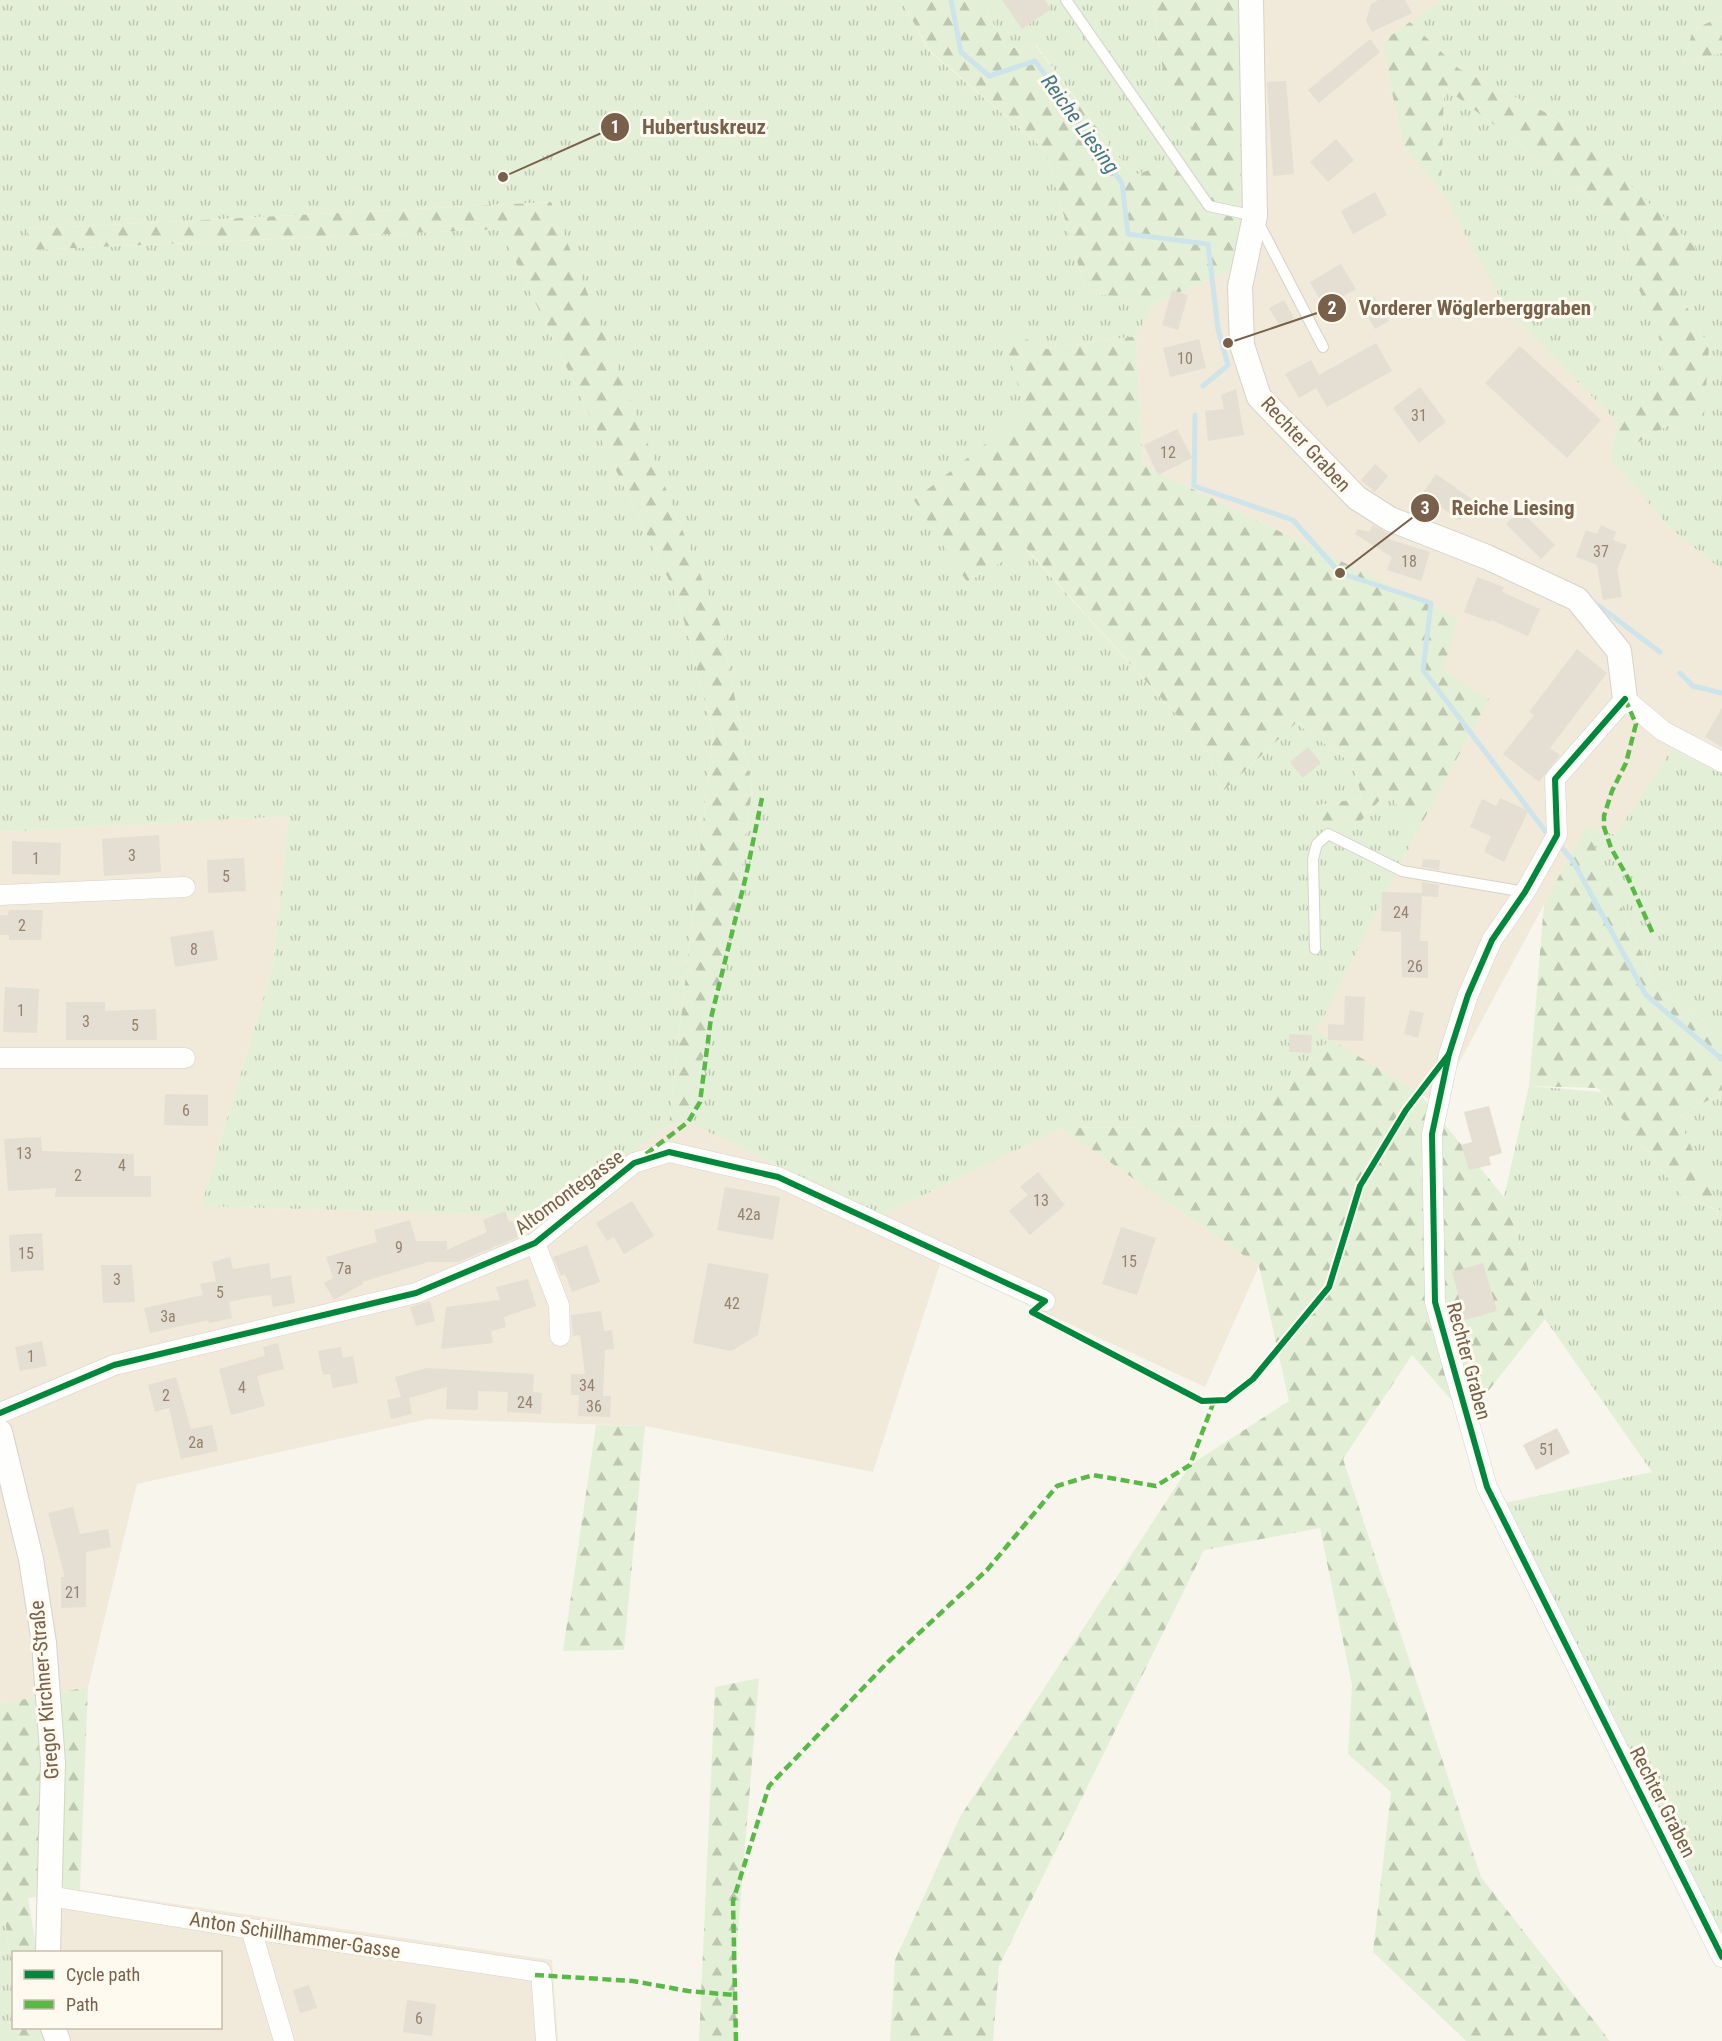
<svg xmlns="http://www.w3.org/2000/svg" width="1722" height="2041" font-family="'Roboto Condensed',sans-serif">
<defs>
<pattern id="grass-tufts" width="24" height="20" patternUnits="userSpaceOnUse" patternTransform="scale(1.5)"><rect width="24" height="20" fill="#e3f0d7"/><path d="M3 7l-1-3M5 7V3M7 7l1-3M15 17l-1-3M17 17v-4M19 17l1-3" fill="none" stroke="#bdc6b0"/></pattern>
<pattern id="forest-firs" width="22" height="20" patternUnits="userSpaceOnUse" patternTransform="scale(1.5)"><rect width="22" height="20" fill="#e3f0d7"/><path d="M5 1l3.5 6h-7zM16 11l3.5 6h-7z" fill="#bdc6b0"/></pattern>
</defs>
<rect width="100%" height="100%" fill="#f8f5ed"/>
<!-- residential -->
<g fill="#f1e9da">
<polygon points="1249,0 1441,0 1382,42 1403,146 1441,191 1507,310 1618,423 1610,458 1669,527 1722,570 1722,774 1672,749 1615,835 1586,826 1437,1104 1316,1031 1416,834 1489,699 1442,670 1458,618 1143,465 1136,336 1155,303 1237,267"/>
<polygon points="289,816 273,966 201,1206 547,1216 669,1125 688,1122 881,1216 1061,1128 1259,1266 1205,1387 940,1264 873,1472 645,1426 428,1419 137,1484 88,1687 0,1704 0,832"/>
<polygon points="61,1887 552,1960 558,2041 72,2041 67,2028 220,2028 220,1952 59,1952"/>
</g>
<!-- grass -->
<g fill="url(#grass-tufts)">
<polygon points="0,0 901,0 929,51 1045,150 1086,292 1155,303 1136,336 1046,349 1027,412 915,500 967,582 1025,548 1207,749 1222,792 1296,723 1353,764 1362,798 1302,808 1315,825 1360,822 1388,791 1416,834 1317,1030 1330,1039 1247,1126 1061,1128 881,1216 688,1122 735,919 752,789 722,629 550,202 27,229 30,250 500,229 679,601 713,733 669,1125 547,1216 201,1206 273,966 289,816 0,832"/>
<polygon points="982,0 1155,0 1153,8 1163,71 1204,150 1133,176 1036,45 1006,49"/>
<polygon points="1441,0 1722,0 1722,16 1693,30 1683,63 1722,53 1722,570 1669,527 1610,458 1679,419 1709,347 1678,291 1564,122 1458,68 1410,22"/>
<polygon points="1444,87 1632,229 1626,262 1659,332 1665,381 1618,423 1507,310 1441,191"/>
<polygon points="1672,749 1722,774 1722,1034 1656,987 1586,826 1615,835"/>
<polygon points="1529,1086 1601,1092 1683,1197 1720,1211 1678,1118 1722,1092 1722,1949 1504,1503 1652,1472 1545,1319 1504,1197"/>
<polygon points="0,1907 4,1908 13,1986 14,2028 18,2028 20,2041 0,2041"/>
</g>
<!-- forest -->
<g fill="url(#forest-firs)">
<polygon points="901,0 982,0 1006,49 1035,45 1133,176 1203,150 1163,71 1153,8 1155,0 1249,0 1237,267 1155,303 1086,292 1045,150 929,50"/>
<polygon points="1722,16 1722,53 1683,63 1693,30"/>
<polygon points="1410,22 1458,68 1564,122 1696,248 1678,291 1709,347 1704,416 1679,419 1610,458 1618,423 1665,381 1659,332 1626,262 1632,229 1444,87 1441,191 1403,146 1382,42"/>
<polygon points="551,202 722,629 752,789 735,919 688,1122 669,1125 713,733 679,601 500,229 29,250 27,229"/>
<polygon points="1000,326 1046,349 1136,336 1143,465 1458,618 1443,670 1489,699 1416,834 1388,791 1360,822 1315,826 1301,808 1362,798 1353,764 1296,723 1222,792 1207,749 1026,548 967,582 914,500 1026,412"/>
<polygon points="1586,826 1656,987 1722,1034 1722,1092 1678,1118 1721,1211 1683,1197 1598,1088 1529,1086 1544,904"/>
<polygon points="1330,1039 1419,1093 1504,1197 1545,1319 1467,1418 1412,1355 1343,1459 1481,1877 1610,2041 1466,2041 1373,1952 1391,1792 1348,1754 1352,1685 1320,1528 1204,1550 999,1966 993,2041 890,2041 895,1960 960,1817 1190,1465 1289,1401 1259,1266 1061,1128 1246,1126"/>
<polygon points="596,1425 645,1426 624,1650 563,1651"/>
<polygon points="759,1678 734,1980 738,2041 699,2041 715,1687"/>
<polygon points="88,1687 80,1890 28,1898 37,1952 14,1952 13,1986 4,1909 0,1907 0,1704"/>
<polygon points="18,2028 48,2028 50,2041 20,2041"/>
</g>
<g fill="none" stroke-linecap="round" stroke-linejoin="round">
<!-- stream -->
<g stroke="#cde4ea" stroke-width="5">
<polyline points="951,0 961,52 989,76 1035,61 1122,183 1128,234 1208,244 1218,329 1228,365 1203,386"/>
<polyline points="1195,415 1194,486 1293,520 1340,573 1431,603 1423,670 1546,832"/>
<polyline points="1599,606 1660,652"/>
<polyline points="1680,673 1693,686 1722,693"/>
<polyline points="1561,847 1573,861 1646,995 1722,1059"/>
</g>
</g>
<!-- building -->
<g fill="#e5ded3">
<polygon points="1002,0 1045,0 1051,9 1022,29"/>
<polygon points="1378,0 1405,0 1412,13 1372,32 1366,21 1371,4"/>
<polygon points="1370,39 1380,52 1319,103 1308,90"/>
<polygon points="1286,81 1294,174 1273,176 1267,82"/>
<polygon points="1336,139 1354,160 1328,182 1310,162"/>
<polygon points="1375,192 1387,215 1353,234 1341,211"/>
<polygon points="1341,264 1356,289 1324,307 1310,282"/>
<polygon points="1172,290 1188,295 1178,330 1162,325"/>
<polygon points="1374,296 1389,321 1375,329 1361,304"/>
<polygon points="1284,300 1294,318 1280,326 1269,308"/>
<polygon points="1199,339 1206,368 1170,377 1163,348"/>
<polygon points="1376,343 1392,371 1327,407 1316,388 1299,398 1285,374 1311,360 1319,375"/>
<polygon points="1520,346 1601,420 1567,458 1485,383"/>
<polygon points="1420,387 1446,422 1419,443 1393,408"/>
<polygon points="1236,389 1244,435 1208,441 1205,411 1224,409 1221,395"/>
<polygon points="1177,429 1192,458 1158,475 1144,445"/>
<polygon points="1375,464 1388,476 1375,492 1361,480"/>
<polygon points="1436,474 1473,500 1459,520 1422,494"/>
<polygon points="1520,510 1555,545 1541,559 1506,524"/>
<polygon points="1373,525 1391,535 1388,539 1430,552 1421,581 1387,570 1392,557 1355,534 1358,529 1369,532"/>
<polygon points="1601,525 1616,532 1613,540 1627,545 1617,569 1622,597 1603,600 1597,565 1576,557 1586,530 1597,534"/>
<polygon points="1477,577 1504,587 1502,592 1540,609 1528,636 1491,620 1491,622 1464,612"/>
<polygon points="1577,649 1607,673 1550,748 1560,755 1539,782 1503,754 1534,715 1529,712"/>
<polygon points="1722,708 1722,747 1705,737"/>
<polygon points="1308,747 1321,763 1303,778 1290,762"/>
<polygon points="1500,798 1528,811 1504,862 1484,852 1491,836 1470,827 1482,799 1496,806"/>
<polygon points="159,835 161,872 104,876 102,839"/>
<polygon points="12,841 61,843 60,875 12,874"/>
<polygon points="244,858 246,891 208,893 207,860"/>
<polygon points="1423,859 1440,860 1439,870 1422,867"/>
<polygon points="1422,882 1439,885 1438,897 1422,896"/>
<polygon points="1382,892 1422,893 1420,941 1428,941 1428,978 1402,977 1401,932 1381,931"/>
<polygon points="9,910 43,910 41,940 9,940 9,935 0,935 0,915 8,915"/>
<polygon points="213,930 218,960 175,967 170,937"/>
<polygon points="5,987 39,989 37,1033 3,1032"/>
<polygon points="1345,996 1365,997 1363,1041 1328,1040 1328,1024 1344,1025"/>
<polygon points="66,1002 105,1002 105,1011 156,1009 157,1040 66,1040"/>
<polygon points="1410,1010 1424,1013 1418,1038 1404,1034"/>
<polygon points="1289,1034 1312,1035 1311,1053 1289,1052"/>
<polygon points="165,1094 208,1095 208,1126 164,1125"/>
<polygon points="1489,1106 1502,1153 1489,1157 1491,1165 1469,1170 1461,1145 1472,1142 1464,1112"/>
<polygon points="41,1137 42,1151 134,1154 134,1176 151,1176 151,1197 55,1197 56,1188 8,1191 4,1139"/>
<polygon points="1038,1172 1065,1205 1030,1235 1009,1211 1028,1195 1020,1187"/>
<polygon points="725,1187 780,1197 773,1240 717,1230"/>
<polygon points="632,1201 654,1236 624,1254 614,1237 607,1241 596,1223"/>
<polygon points="505,1211 509,1222 513,1221 518,1237 458,1262 428,1262 362,1282 363,1284 334,1300 324,1283 333,1278 326,1257 377,1242 374,1230 410,1220 416,1241 447,1241 447,1250 487,1232 483,1220"/>
<polygon points="1121,1227 1156,1238 1137,1295 1102,1284"/>
<polygon points="42,1233 44,1270 11,1272 9,1235"/>
<polygon points="587,1245 600,1282 572,1292 565,1274 561,1276 553,1257"/>
<polygon points="230,1257 233,1269 269,1263 271,1279 291,1275 295,1303 273,1307 271,1295 247,1298 229,1302 232,1318 209,1323 208,1320 150,1333 144,1308 203,1295 200,1284 216,1281 212,1262"/>
<polygon points="708,1263 769,1274 758,1335 731,1351 693,1343"/>
<polygon points="1483,1263 1497,1311 1465,1320 1452,1272"/>
<polygon points="101,1265 132,1265 135,1302 103,1303"/>
<polygon points="528,1279 536,1306 504,1317 506,1327 491,1331 493,1343 441,1349 446,1307 500,1300 496,1287"/>
<polygon points="430,1301 435,1321 416,1326 410,1307"/>
<polygon points="601,1311 604,1331 612,1330 614,1349 605,1350 603,1396 611,1396 610,1417 578,1416 579,1395 571,1395 571,1374 585,1374 580,1335 573,1336 571,1315"/>
<polygon points="42,1341 47,1366 20,1371 15,1347"/>
<polygon points="278,1343 284,1369 257,1376 265,1406 231,1415 219,1369 265,1356 263,1347"/>
<polygon points="341,1347 343,1358 353,1356 358,1383 333,1388 330,1374 323,1375 318,1351"/>
<polygon points="427,1368 534,1374 533,1392 542,1393 541,1414 507,1412 508,1392 478,1391 478,1410 446,1409 447,1387 409,1398 412,1414 391,1419 387,1400 401,1397 395,1377"/>
<polygon points="176,1377 191,1429 212,1425 218,1451 181,1459 169,1408 155,1412 148,1385"/>
<polygon points="1557,1428 1570,1453 1536,1470 1523,1445"/>
<polygon points="73,1507 80,1534 108,1529 111,1547 86,1552 86,1607 61,1608 61,1577 65,1577 48,1513"/>
<polygon points="309,1985 317,2008 300,2013 293,1990"/>
<polygon points="407,2000 436,2004 432,2036 403,2032"/>
</g>
<g fill="none" stroke-linecap="round" stroke-linejoin="round">
<!-- service casing -->
<g stroke="#d7d2cb" stroke-width="12">
<g id="service">
<polyline points="1066,0 1209,206 1255,216 1323,347"/>
<polyline points="1315,949 1313,859 1317,844 1328,834 1402,871 1525,892"/>
</g>
</g>
<!-- minor casing -->
<g stroke="#d7d2cb" stroke-width="21">
<g id="minor">
<polyline points="1722,762 1663,731 1625,699 1555,779 1557,835 1525,892 1492,940 1468,995 1449,1054 1432,1134 1435,1302 1487,1487 1722,1957"/>
<polyline points="0,895 185,887"/>
<polyline points="0,1058 185,1058"/>
<polyline points="535,1243 559,1305 560,1336"/>
<polyline points="0,1413 114,1365 416,1293 535,1243 634,1163 669,1152 778,1177 1045,1301"/>
<polyline points="49,1896 251,1929 541,1972 546,2041"/>
<polyline points="251,1929 284,2041"/>
</g>
</g>
<!-- tertiary casing -->
<g stroke="#d7d2cb" stroke-width="26">
<g id="tertiary">
<polyline points="1251,0 1255,216 1240,287 1242,345 1259,397 1357,498 1390,519 1487,557 1577,599 1619,651 1625,699"/>
<polyline points="0,1432 31,1559 44,1643 53,1763 48,1952"/>
<polyline points="53,2028 58,2041"/>
</g>
</g>
<!-- service -->
<use href="#service" stroke="#fefefc" stroke-width="10"/>
<!-- minor -->
<use href="#minor" stroke="#fefefc" stroke-width="20"/>
<!-- tertiary -->
<use href="#tertiary" stroke="#fefefc" stroke-width="24"/>
<!-- quiet -->
<g stroke="#58b947" stroke-width="4.5" stroke-dasharray="9 4.5" stroke-linecap="butt">
<polyline points="1625,699 1636,724 1626,763 1612,791 1604,816 1604,827 1611,848 1628,878 1654,936"/>
<polyline points="646,1154 688,1122 700,1102 711,1018 746,876 762,798"/>
<polyline points="535,1975 633,1981 688,1991 734,1995"/>
<polyline points="736,2041 733,1901 769,1786 888,1662 987,1570 1057,1486 1093,1475 1156,1486 1190,1465 1214,1401"/>
</g>
<!-- cycleway casing -->
<g stroke="#fffaef" stroke-width="10">
<g id="cycleway">
<polyline points="1625,699 1555,779 1557,835 1525,892 1492,940 1468,995 1449,1054 1432,1134 1435,1302 1487,1487 1722,1957"/>
<polyline points="0,1413 114,1365 416,1293 535,1243 634,1163 669,1152 778,1177 1045,1301 1032,1312 1202,1401 1226,1400 1253,1379 1329,1287 1360,1186 1406,1110 1449,1054"/>
</g>
</g>
<!-- cycleway -->
<use href="#cycleway" stroke="#00873e" stroke-width="6"/>
</g>
<g text-anchor="middle" stroke-width="6" stroke-linejoin="round" paint-order="stroke">
<!-- number labels -->
<g font-size="16" fill="#95826f">
<text x="1185" y="364">10</text>
<text x="1419" y="421">31</text>
<text x="1168" y="458">12</text>
<text x="1601" y="557">37</text>
<text x="1409" y="567">18</text>
<text x="132" y="861">3</text>
<text x="36" y="864">1</text>
<text x="226" y="882">5</text>
<text x="1401" y="918">24</text>
<text x="22" y="931">2</text>
<text x="194" y="955">8</text>
<text x="1415" y="972">26</text>
<text x="21" y="1016">1</text>
<text x="86" y="1027">3</text>
<text x="135" y="1031">5</text>
<text x="186" y="1116">6</text>
<text x="24" y="1159">13</text>
<text x="122" y="1171">4</text>
<text x="78" y="1181">2</text>
<text x="1041" y="1206">13</text>
<text x="749" y="1220">42a</text>
<text x="399" y="1253">9</text>
<text x="26" y="1259">15</text>
<text x="1129" y="1267">15</text>
<text x="344" y="1274">7a</text>
<text x="117" y="1285">3</text>
<text x="220" y="1298">5</text>
<text x="732" y="1309">42</text>
<text x="168" y="1322">3a</text>
<text x="31" y="1362">1</text>
<text x="587" y="1391">34</text>
<text x="242" y="1393">4</text>
<text x="166" y="1401">2</text>
<text x="525" y="1408">24</text>
<text x="594" y="1412">36</text>
<text x="196" y="1448">2a</text>
<text x="1547" y="1455">51</text>
<text x="73" y="1598">21</text>
<text x="419" y="2024">6</text>
</g>
<!-- street labels -->
<g font-size="20" fill="#78604b" stroke="#fffaef">
<text transform="translate(1306 444) rotate(47)" y="7">Rechter Graben</text>
<text transform="translate(569 1192) rotate(-36)" y="7">Altomontegasse</text>
<text transform="translate(1469 1361) rotate(75)" y="7">Rechter Graben</text>
<text transform="translate(44 1690) rotate(-95)" y="7">Gregor Kirchner-Straße</text>
<text transform="translate(1663 1802) rotate(63)" y="7">Rechter Graben</text>
<text transform="translate(295 1935) rotate(9)" y="7">Anton Schillhammer-Gasse</text>
</g>
<!-- water labels -->
<g font-size="21" font-style="italic" fill="#43788c" stroke="#fffaef">
<text transform="translate(1080 124) rotate(54)" y="7">Reiche Liesing</text>
</g>
</g>
<!-- callouts -->
<path fill="none" stroke="#78604b" stroke-width="2" d="M503 177L615 127M1228 343L1332 308M1340 573L1425 508"/>
<g fill="#78604b" stroke="#fffaef" stroke-width="2">
<circle cx="503" cy="177" r="6"/>
<circle cx="1228" cy="343" r="6"/>
<circle cx="1340" cy="573" r="6"/>
<circle cx="615" cy="127" r="15"/>
<circle cx="1332" cy="308" r="15"/>
<circle cx="1425" cy="508" r="15"/>
</g>
<g font-size="18" text-anchor="middle" font-weight="bold" fill="#fff">
<text x="615" y="133">1</text>
<text x="1332" y="314">2</text>
<text x="1425" y="514">3</text>
</g>
<g font-size="21" text-anchor="middle" font-weight="bold" fill="#78604b" stroke="#fffaef" stroke-width="6" stroke-linejoin="round" paint-order="stroke">
<text x="704" y="134">Hubertuskreuz</text>
<text x="1475" y="315">Vorderer Wöglerberggraben</text>
<text x="1513" y="515">Reiche Liesing</text>
</g>
<!-- legend -->
<rect x="12" y="1951" width="210" height="78" fill="#fffaef" stroke="#c9bcad" stroke-width="1.5"/>
<rect x="24" y="1970" width="30" height="9" fill="#00873e" stroke="#c9bcad" stroke-width="1.5"/>
<text x="66" y="1981" font-size="18" fill="#78604b">Cycle path</text>
<rect x="24" y="2000" width="30" height="9" fill="#58b947" stroke="#c9bcad" stroke-width="1.5"/>
<text x="66" y="2011" font-size="18" fill="#78604b">Path</text>
</svg>
